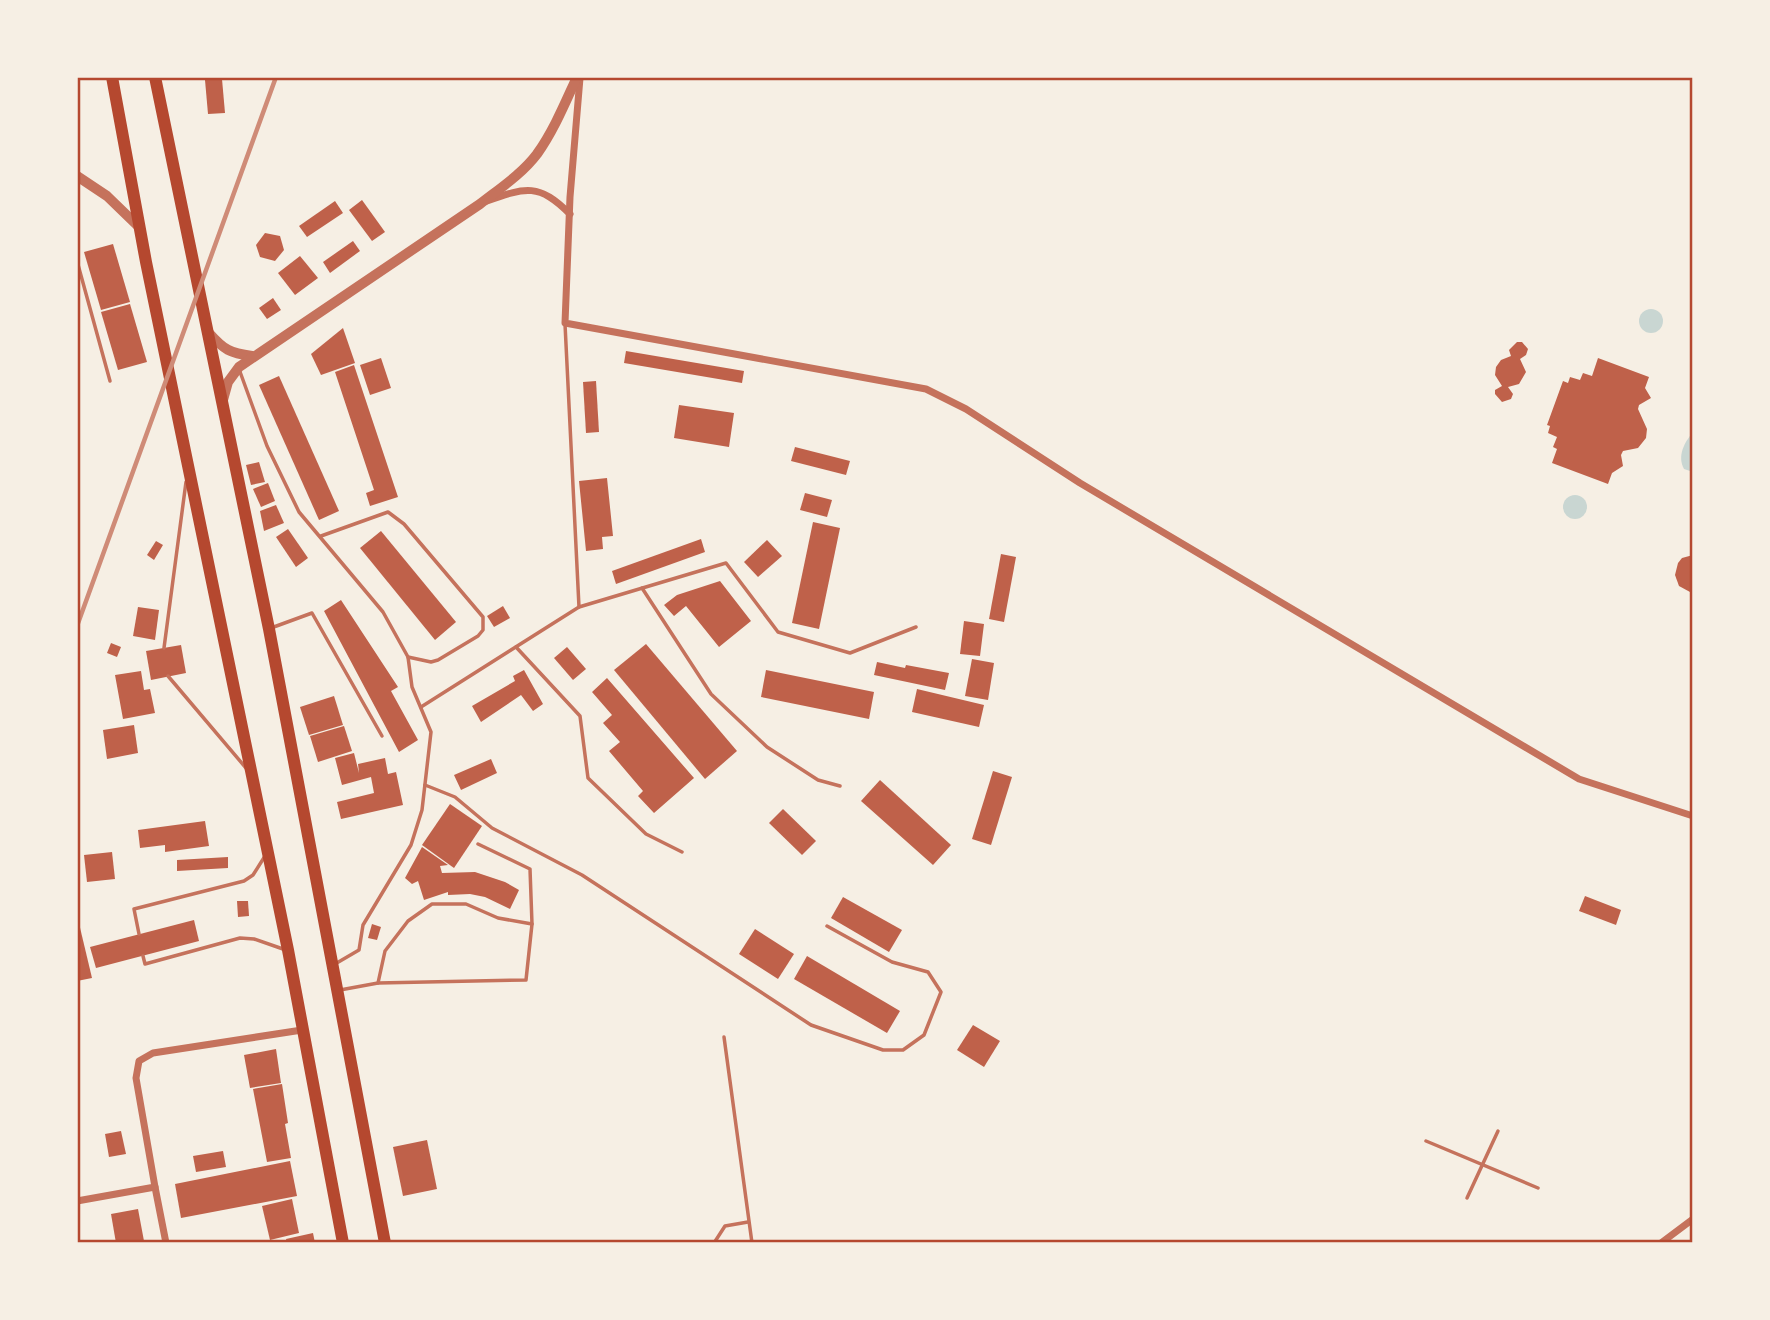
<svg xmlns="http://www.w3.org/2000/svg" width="1770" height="1320" font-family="Ubuntu,sans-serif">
<rect width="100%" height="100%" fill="#f6efe4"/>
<!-- water -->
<g fill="#c9d6d2">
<circle cx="1651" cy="321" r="12"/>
<path d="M1693 432V470L1690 471 1684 469C1677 456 1684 443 1693 432Z"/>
<circle cx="1575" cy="507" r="12"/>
</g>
<!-- building -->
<g fill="#bf614a">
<polygon points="222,79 225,113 208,114 205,80"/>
<polygon points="362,200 385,232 372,241 349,210"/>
<polygon points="335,201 343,213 307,237 299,226"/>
<polygon points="265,233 280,236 284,250 275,261 260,257 256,245"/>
<polygon points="353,241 360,251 330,273 323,262"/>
<polygon points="113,244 130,302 101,310 84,252"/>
<polygon points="300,256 318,278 295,295 278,273"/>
<polygon points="273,298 281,310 267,319 259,308"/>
<polygon points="130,304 147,362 118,370 101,312"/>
<polygon points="343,328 355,363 321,375 311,354"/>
<polygon points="1517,342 1522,342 1528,349 1526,355 1520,359 1526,372 1519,384 1508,387 1513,394 1511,399 1502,402 1495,394 1495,390 1502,386 1495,375 1496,367 1501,360 1511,356 1509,350"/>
<polygon points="626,351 744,371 742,383 624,363"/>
<polygon points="381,358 391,388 370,395 360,365"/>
<polygon points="1598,358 1649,377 1645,388 1651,398 1639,405 1638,409 1647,429 1646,438 1638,448 1623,451 1621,455 1623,466 1612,473 1608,484 1552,463 1557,449 1553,447 1557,437 1548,433 1550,426 1547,425 1563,381 1568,383 1570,377 1580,380 1583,373 1592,376"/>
<polygon points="354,365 398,497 370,506 366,493 374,490 335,372"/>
<polygon points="279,376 339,511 319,520 259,385"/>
<polygon points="596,381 599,432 586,433 583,382"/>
<polygon points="679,405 734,413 729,447 674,438"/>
<polygon points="795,447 850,461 846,475 791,461"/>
<polygon points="259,462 265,482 251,485 246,465"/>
<polygon points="607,478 613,536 602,537 603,549 586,551 579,481"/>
<polygon points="268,483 275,501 261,507 253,489"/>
<polygon points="805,493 832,500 827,517 800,510"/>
<polygon points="276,505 284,523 264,531 260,511"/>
<polygon points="813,522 840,528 819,629 792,623"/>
<polygon points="288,529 308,558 296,567 276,537"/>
<polygon points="381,531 456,622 435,640 360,548"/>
<polygon points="701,539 705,552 616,584 612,571"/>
<polygon points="767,540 782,556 758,577 744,562"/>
<polygon points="156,541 163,545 154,560 147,555"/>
<polygon points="1001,554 1016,557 1004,622 989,619"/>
<polygon points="1693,555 1693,592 1690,592 1679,586 1675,575 1678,563 1682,558"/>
<polygon points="720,581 751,621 719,647 686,606 674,616 664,605 677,595"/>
<polygon points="341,600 398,687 391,691 418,740 399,752 324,611"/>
<polygon points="503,606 510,618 494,627 487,616"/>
<polygon points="138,607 159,610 155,640 133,636"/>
<polygon points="964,621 984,624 980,656 960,654"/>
<polygon points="111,643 121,647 117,657 107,653"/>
<polygon points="646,644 737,751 705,779 614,670"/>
<polygon points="181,645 186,673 151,680 146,651"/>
<polygon points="567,647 586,669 573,680 554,658"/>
<polygon points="972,659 994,663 988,700 965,696"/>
<polygon points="877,662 905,668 906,665 949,673 945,690 874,675"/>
<polygon points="524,670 543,704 533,711 521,695 481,722 472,706 515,681 513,676"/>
<polygon points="766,670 874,692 869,719 761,697"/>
<polygon points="141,671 144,690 150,689 155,713 123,719 115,675"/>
<polygon points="607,678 694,778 654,813 638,796 643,791 609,751 620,742 603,723 612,715 592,692"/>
<polygon points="917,689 984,705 979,727 912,712"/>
<polygon points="334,696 343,725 309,735 300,707"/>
<polygon points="134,725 138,753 107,759 103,730"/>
<polygon points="344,726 352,751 318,762 310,736"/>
<polygon points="354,753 359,773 358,764 385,758 388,774 396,772 403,805 341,819 337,802 374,793 371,777 342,785 335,758"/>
<polygon points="491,759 497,773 461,790 454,775"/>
<polygon points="993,771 1012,777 991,845 972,839"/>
<polygon points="880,780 951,845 933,865 861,801"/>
<polygon points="450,804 482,826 454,868 422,845"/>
<polygon points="783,809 816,841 802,855 769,823"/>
<polygon points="205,821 209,846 165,852 165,845 140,848 138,830"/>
<polygon points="422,847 448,865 440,866 442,873 475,872 505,882 519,890 510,909 485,897 470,894 448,895 448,892 424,900 418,881 412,884 405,878"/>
<polygon points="112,852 115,879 87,882 84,855"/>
<polygon points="228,857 228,868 177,871 177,860"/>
<polygon points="1585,896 1621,910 1616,925 1579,911"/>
<polygon points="843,897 902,930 889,952 831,918"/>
<polygon points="237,901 248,901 249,916 238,917"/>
<polygon points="77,915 92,978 77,981"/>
<polygon points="194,920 199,941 96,968 90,947"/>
<polygon points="372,924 381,927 377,940 368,938"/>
<polygon points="755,929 794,954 778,979 739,954"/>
<polygon points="807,956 900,1011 887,1033 794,979"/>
<polygon points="973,1025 1000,1041 984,1067 957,1050"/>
<polygon points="276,1049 281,1083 250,1088 244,1055"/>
<polygon points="282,1084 288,1123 285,1124 291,1158 267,1162 253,1089"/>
<polygon points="121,1131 126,1154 109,1157 105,1134"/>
<polygon points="427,1140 437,1189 403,1196 393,1147"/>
<polygon points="223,1151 226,1167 196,1172 193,1156"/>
<polygon points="290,1161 297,1196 181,1218 175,1184"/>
<polygon points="292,1199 299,1233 270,1240 262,1206"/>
<polygon points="138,1209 144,1241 116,1243 111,1214"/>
<polygon points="313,1233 315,1243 287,1243 286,1239"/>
</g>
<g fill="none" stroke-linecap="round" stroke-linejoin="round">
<!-- service -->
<g stroke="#c5725c" stroke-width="3.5">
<polyline points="77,261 110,381"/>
<polyline points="239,369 267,446 299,512 383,612 408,657 412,687 431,732 422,810 411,845 363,925 359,950 335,964"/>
<polyline points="321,536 388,512 404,524 483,617 483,630 478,636 438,660 431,662 408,657"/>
<polyline points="642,588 711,694 767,747 818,780 840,786"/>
<polyline points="579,607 726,563 778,632 850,653 916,627"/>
<polyline points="271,628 312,613 382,736"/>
<polyline points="516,647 580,716 588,778 646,834 682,852"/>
<polyline points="164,648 186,482"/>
<polyline points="168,676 246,768"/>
<polyline points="421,707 579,607 565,324"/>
<polyline points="425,785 455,797 492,828 582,875 811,1025 883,1050 903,1050 924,1035 941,992 928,972 892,962 827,926"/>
<polyline points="139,934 134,909 244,881 253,875 265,856"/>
<polyline points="143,956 145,964 240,938 254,939 283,949"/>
<polyline points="378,983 526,980 532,924"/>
<polyline points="340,990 378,983 385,951 408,921 432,904 466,904 498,918 532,924 530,869 478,844"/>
<polyline points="724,1037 752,1243"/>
<polyline points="1426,1141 1538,1188"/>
<polyline points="1467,1198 1498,1131"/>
<polyline points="714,1243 725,1226 748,1222"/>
</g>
<!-- minor -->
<g stroke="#c5725c" stroke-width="7">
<polyline points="580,78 570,197 565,323 926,389 966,409 1080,483 1579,779 1693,816"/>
<path d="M487 201C526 187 539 183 570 214"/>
<polyline points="155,1187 166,1243"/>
<polyline points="77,1201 155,1187 136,1078 139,1061 153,1053 302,1030"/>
<polyline points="1661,1243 1693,1219"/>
</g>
<!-- tertiary -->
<g stroke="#c5725c" stroke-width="10">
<polyline points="77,176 107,196 139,227"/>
<path d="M209 333C224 350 230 353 252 356"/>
<path d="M223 400 228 382 239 367 480 204C499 189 522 174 537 154 554 130 565 103 577 77"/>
</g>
<!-- trunk -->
<g stroke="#b5482f" stroke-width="12">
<polyline points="112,77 146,262 288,950 343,1243"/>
<polyline points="155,77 269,629 385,1243"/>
</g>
<!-- rail -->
<polyline stroke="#cf8b77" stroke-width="4.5" points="77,626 276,77"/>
</g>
<!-- border -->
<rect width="1770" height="1320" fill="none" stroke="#f6efe4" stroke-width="158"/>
<rect x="79" y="79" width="1612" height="1162" fill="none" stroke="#b5482f" stroke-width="2.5"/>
</svg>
